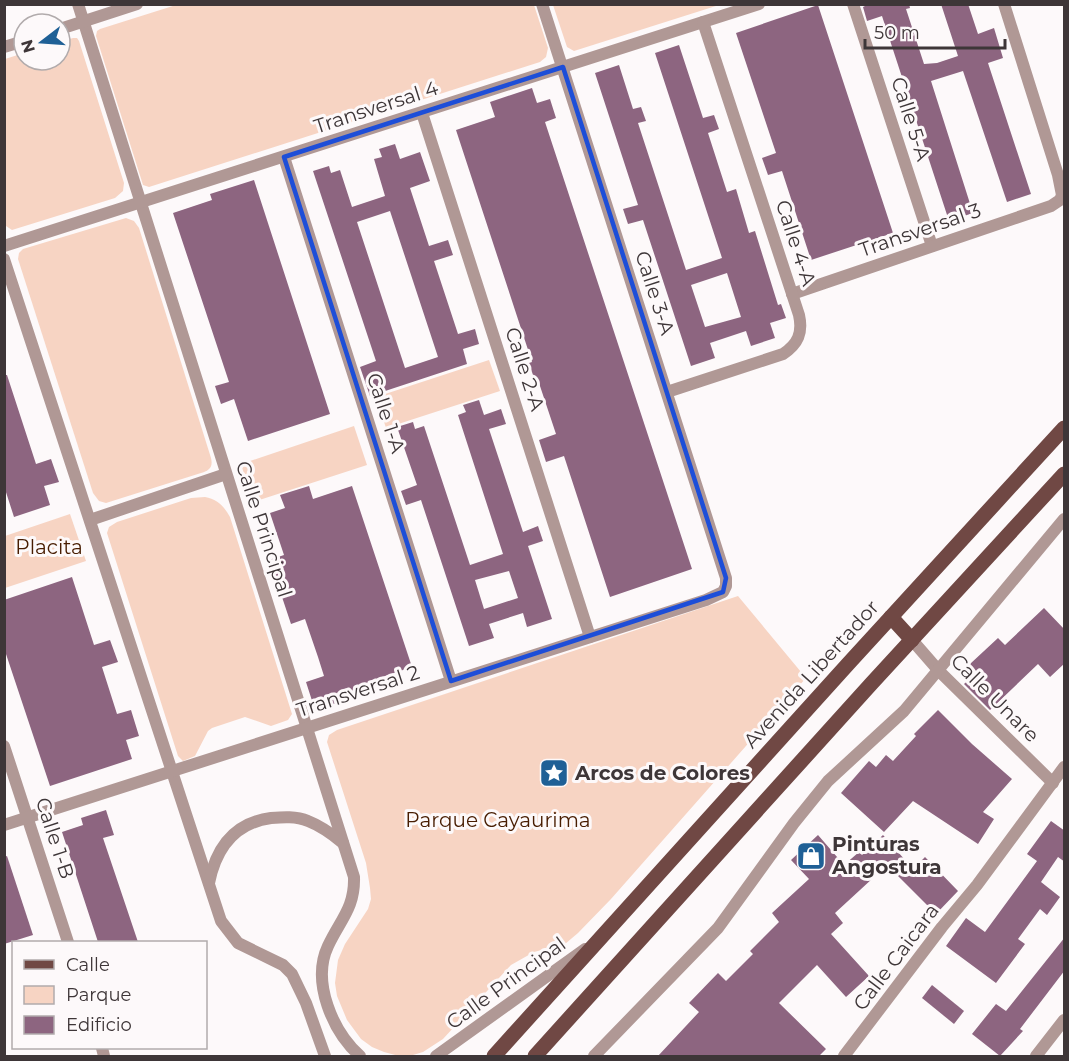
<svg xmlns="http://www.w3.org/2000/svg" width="1069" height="1061" font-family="Montserrat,sans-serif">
<rect width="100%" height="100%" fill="#fdf9fa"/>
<!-- green -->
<g fill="#f7d4c3">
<polygon points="534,5 548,48 546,57 540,62 149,187 143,185 96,36 97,31 100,29 176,5"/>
<polygon points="553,5 553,4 719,5 574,51 567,47"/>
<polygon points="73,38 77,38 79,41 124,183 123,191 115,198 12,230 6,226 5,222 5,59 24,53 24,60 60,60 60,42"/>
<path d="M126 218 134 221 139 228 211 458C213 467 210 470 201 473L106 503 99 501 93 493 18 259 19 253 23 249Z"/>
<polygon points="489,360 500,391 386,428 376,397"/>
<polygon points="354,426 367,465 253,502 241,464"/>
<path d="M205 497C217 499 224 506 230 517L292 714 288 720 271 726 245 717 212 728 208 731 195 756 183 761 178 756 107 533 109 527 117 522 191 498Z"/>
<polygon points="70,514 86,561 5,588 5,536"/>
<polygon points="738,596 806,678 611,899 578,933 565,944 534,952 511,965 443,1039 423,1052 413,1055 399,1056 384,1052 372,1047 361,1039 347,1020 337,996 335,983 338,960 345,944 368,909 371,899 370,888 366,863 327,742 329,735 337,730"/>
</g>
<!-- building -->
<g fill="#8d6580" fill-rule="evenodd">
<polygon points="869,4 909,4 910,8 906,9 924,64 937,63 958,56 941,4 968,4 978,34 994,28 1003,58 988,63 1031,194 1007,202 963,71 931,81 973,213 949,221 882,16 867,21 863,7"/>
<polygon points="818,5 893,233 811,260 782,171 768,175 762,158 776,153 736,33"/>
<path d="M679 45 703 118 714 115 719 129 708 133 727 192 736 189 749 233 755 231 778 305 781 304 786 318 770 323 775 338 751 346 746 331 710 343 715 358 691 366 643 220 628 224 623 209 638 205 595 73 619 65 633 109 641 107 646 121 638 123 686 270 722 258 655 53ZM727 273 741 317 705 327 691 285Z"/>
<polygon points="532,88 537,103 550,99 556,118 545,122 692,569 610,597 564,456 546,462 539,440 556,434 538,380 535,381 529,363 532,362 456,130 495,117 490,102"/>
<path d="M395 144 400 159 420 152 430 181 410 188 429 246 448 240 453 255 434 261 458 334 475 329 479 344 463 349 467 364 370 396 360 367 376 361 313 171 329 166 331 173 340 170 352 207 385 196 374 159 382 157 379 149ZM390 211 438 357 405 368 357 222Z"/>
<polygon points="254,180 330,414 248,441 234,399 221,404 215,386 229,382 173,213 212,200 210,194"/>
<polygon points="4,375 7,375 36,464 51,459 59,482 44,486 50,505 14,517 4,486"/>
<path d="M479 400 484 415 501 409 506 424 489 429 523 532 538 526 543 541 528 546 552 619 527 627 523 613 489 624 494 638 469 646 421 500 406 505 401 491 417 485 397 427 413 422 415 429 424 426 470 565 503 554 458 415 466 412 463 405ZM509 571 518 598 484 609 475 580Z"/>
<polygon points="309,486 313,499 352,486 412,667 370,681 373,691 315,710 306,682 324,676 318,657 305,619 291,624 278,585 275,587 266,561 284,555 270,513 285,508 280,495"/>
<polygon points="72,577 94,645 110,640 118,662 102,667 117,714 131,710 139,736 126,740 132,759 50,786 4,648 4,600"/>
<polygon points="1044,608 1065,630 1065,663 1050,677 1038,664 990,710 964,684 977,672 970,664 998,638 1005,645"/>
<polygon points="938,710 972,744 1012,779 983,812 994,819 978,844 913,801 884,832 841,793 869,761 876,767 886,755 893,761 916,736 914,734"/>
<polygon points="106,810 114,835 103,838 138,942 98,942 62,832 83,825 81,818"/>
<polygon points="1051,821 1065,831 1065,862 1058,857 1041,882 1060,897 1047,915 1040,909 1018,939 1025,944 996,983 946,946 966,918 985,932 1037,861 1027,854"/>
<polygon points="818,835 844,865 859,852 862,855 883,835 913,869 925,857 958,891 936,914 889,867 887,870 885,867 835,913 843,923 831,934 869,976 846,997 817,965 779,1003 826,1049 819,1056 658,1056 699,1012 689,1003 718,973 726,981 753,954 750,951 779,922 772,913 809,879 791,860"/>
<polygon points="7,856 33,935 4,944 4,857"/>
<polygon points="1065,937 1065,970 1020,1029 1023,1031 1000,1056 972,1034 996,1004 1006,1011"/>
<polygon points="932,985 964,1011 954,1024 922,998"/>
</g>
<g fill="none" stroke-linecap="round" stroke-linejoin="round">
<!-- minor -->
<g stroke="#b09895" stroke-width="12">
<path d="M78 4 354 877C355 908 340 920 328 946 311 982 333 1032 360 1056"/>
<polyline points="853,4 932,246"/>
<polyline points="60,29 137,4"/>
<polyline points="4,47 24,41"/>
<polyline points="422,113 590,637"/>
<polyline points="284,157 451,681"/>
<polyline points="4,246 759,4"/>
<polyline points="4,259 221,921 238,943 283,965 292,974 306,1003 325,1056"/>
<polyline points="792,294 1051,206 1060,200 1062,195 1058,175 1004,4"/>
<path d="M667 392 783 354C798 344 803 333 799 315L703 22"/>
<polyline points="90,520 226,474"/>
<polyline points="912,640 939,671 1053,783"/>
<polyline points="4,746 68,942"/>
<polyline points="4,825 706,600 723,592 726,586 726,578 542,4"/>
<path d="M209 883C216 848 234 823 271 818 283 817 296 816 308 821 321 826 332 834 343 843"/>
<polyline points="102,1048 104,1056"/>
<polyline points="436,1056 585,949"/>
<polyline points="594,1056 718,928 794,823 828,781 904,711 1064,519"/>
<polyline points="844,1056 942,927 977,885 1064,767"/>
<polyline points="1036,1056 1064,1020"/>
</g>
<!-- primary -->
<g stroke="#704844" stroke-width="15">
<polyline points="891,617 912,640"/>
<polyline points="494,1056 848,664 1064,428"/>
<polyline points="535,1056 871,684 1064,474"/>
</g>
</g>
<!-- marked area -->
<path fill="none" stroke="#1d4ed8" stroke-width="4.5" stroke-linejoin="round" d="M563 67 726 578 723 592 451 681 284 157Z"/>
<!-- icons -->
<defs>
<g id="sight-square" transform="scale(1.5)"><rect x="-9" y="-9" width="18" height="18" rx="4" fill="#1f6096" stroke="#fdf9fa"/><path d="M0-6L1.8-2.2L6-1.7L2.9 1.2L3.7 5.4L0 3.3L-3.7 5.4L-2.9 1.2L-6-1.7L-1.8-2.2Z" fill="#fff"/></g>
<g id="shop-square" transform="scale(1.5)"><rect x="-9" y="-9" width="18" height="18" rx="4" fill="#1f6096" stroke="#fdf9fa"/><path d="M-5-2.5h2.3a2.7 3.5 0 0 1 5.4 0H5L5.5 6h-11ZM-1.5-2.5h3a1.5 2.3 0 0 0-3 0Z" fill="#fff"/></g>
</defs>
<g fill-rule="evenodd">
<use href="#sight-square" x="554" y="773"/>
<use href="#shop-square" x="811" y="856"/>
</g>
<g text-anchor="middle" stroke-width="6" stroke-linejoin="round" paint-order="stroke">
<!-- street labels -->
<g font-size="20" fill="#3e3638" stroke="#fdf9fa">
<text transform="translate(376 107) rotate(-18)" y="7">Transversal 4</text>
<text transform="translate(911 119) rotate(72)" y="7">Calle 5-A</text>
<text transform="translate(920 230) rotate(-19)" y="7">Transversal 3</text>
<text transform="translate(796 243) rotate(72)" y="7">Calle 4-A</text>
<text transform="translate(655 293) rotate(72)" y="7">Calle 3-A</text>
<text transform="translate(525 369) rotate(72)" y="7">Calle 2-A</text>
<text transform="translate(386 413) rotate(72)" y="7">Calle 1-A</text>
<text transform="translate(264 529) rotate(72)" y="7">Calle Principal</text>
<text transform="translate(811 674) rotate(-48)" y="7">Avenida Libertador</text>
<text transform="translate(358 691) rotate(-18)" y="7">Transversal 2</text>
<text transform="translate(995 698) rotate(45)" y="7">Calle Unare</text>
<text transform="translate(55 838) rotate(72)" y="7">Calle 1-B</text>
<text transform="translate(896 957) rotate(-53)" y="7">Calle Caicara</text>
<text transform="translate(506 983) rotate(-36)" y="7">Calle Principal</text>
</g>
<!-- park labels -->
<g font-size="20" fill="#481d02" stroke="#fdf9fa">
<text x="49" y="554">Placita</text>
<text x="498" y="827">Parque Cayaurima</text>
</g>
<!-- poi labels -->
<g font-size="20" font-weight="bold" fill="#3e3638" stroke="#fdf9fa" text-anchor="start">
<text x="575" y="780">Arcos de Colores</text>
<text x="832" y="851">Pinturas<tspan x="832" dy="23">Angostura</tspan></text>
</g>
</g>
<!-- border -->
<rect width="1069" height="1061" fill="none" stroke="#3e3638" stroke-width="12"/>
<!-- legend -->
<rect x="12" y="941" width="195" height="108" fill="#fdf9fa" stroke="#b1abac" stroke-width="1.5"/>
<rect x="24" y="960" width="30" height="9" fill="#704844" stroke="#b1abac" stroke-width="1.5"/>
<text x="66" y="971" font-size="18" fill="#3e3638">Calle</text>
<rect x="24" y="986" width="30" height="18" fill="#f7d4c3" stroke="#b1abac" stroke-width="1.5"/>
<text x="66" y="1001" font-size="18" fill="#3e3638">Parque</text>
<rect x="24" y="1016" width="30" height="18" fill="#8d6580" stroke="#b1abac" stroke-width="1.5"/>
<text x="66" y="1031" font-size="18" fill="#3e3638">Edificio</text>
<!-- north arrow -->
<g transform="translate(42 42) rotate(253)"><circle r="28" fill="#fdf9fa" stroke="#b1abac" stroke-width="1.5"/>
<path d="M0-4.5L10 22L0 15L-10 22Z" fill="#1f6096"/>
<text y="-9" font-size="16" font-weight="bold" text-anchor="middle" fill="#3e3638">N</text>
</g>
<!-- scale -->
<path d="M865 39v9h140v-9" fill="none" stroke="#3e3638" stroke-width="3"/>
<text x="874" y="39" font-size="18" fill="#3e3638" stroke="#fdf9fa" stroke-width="4.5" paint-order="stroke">50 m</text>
</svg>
